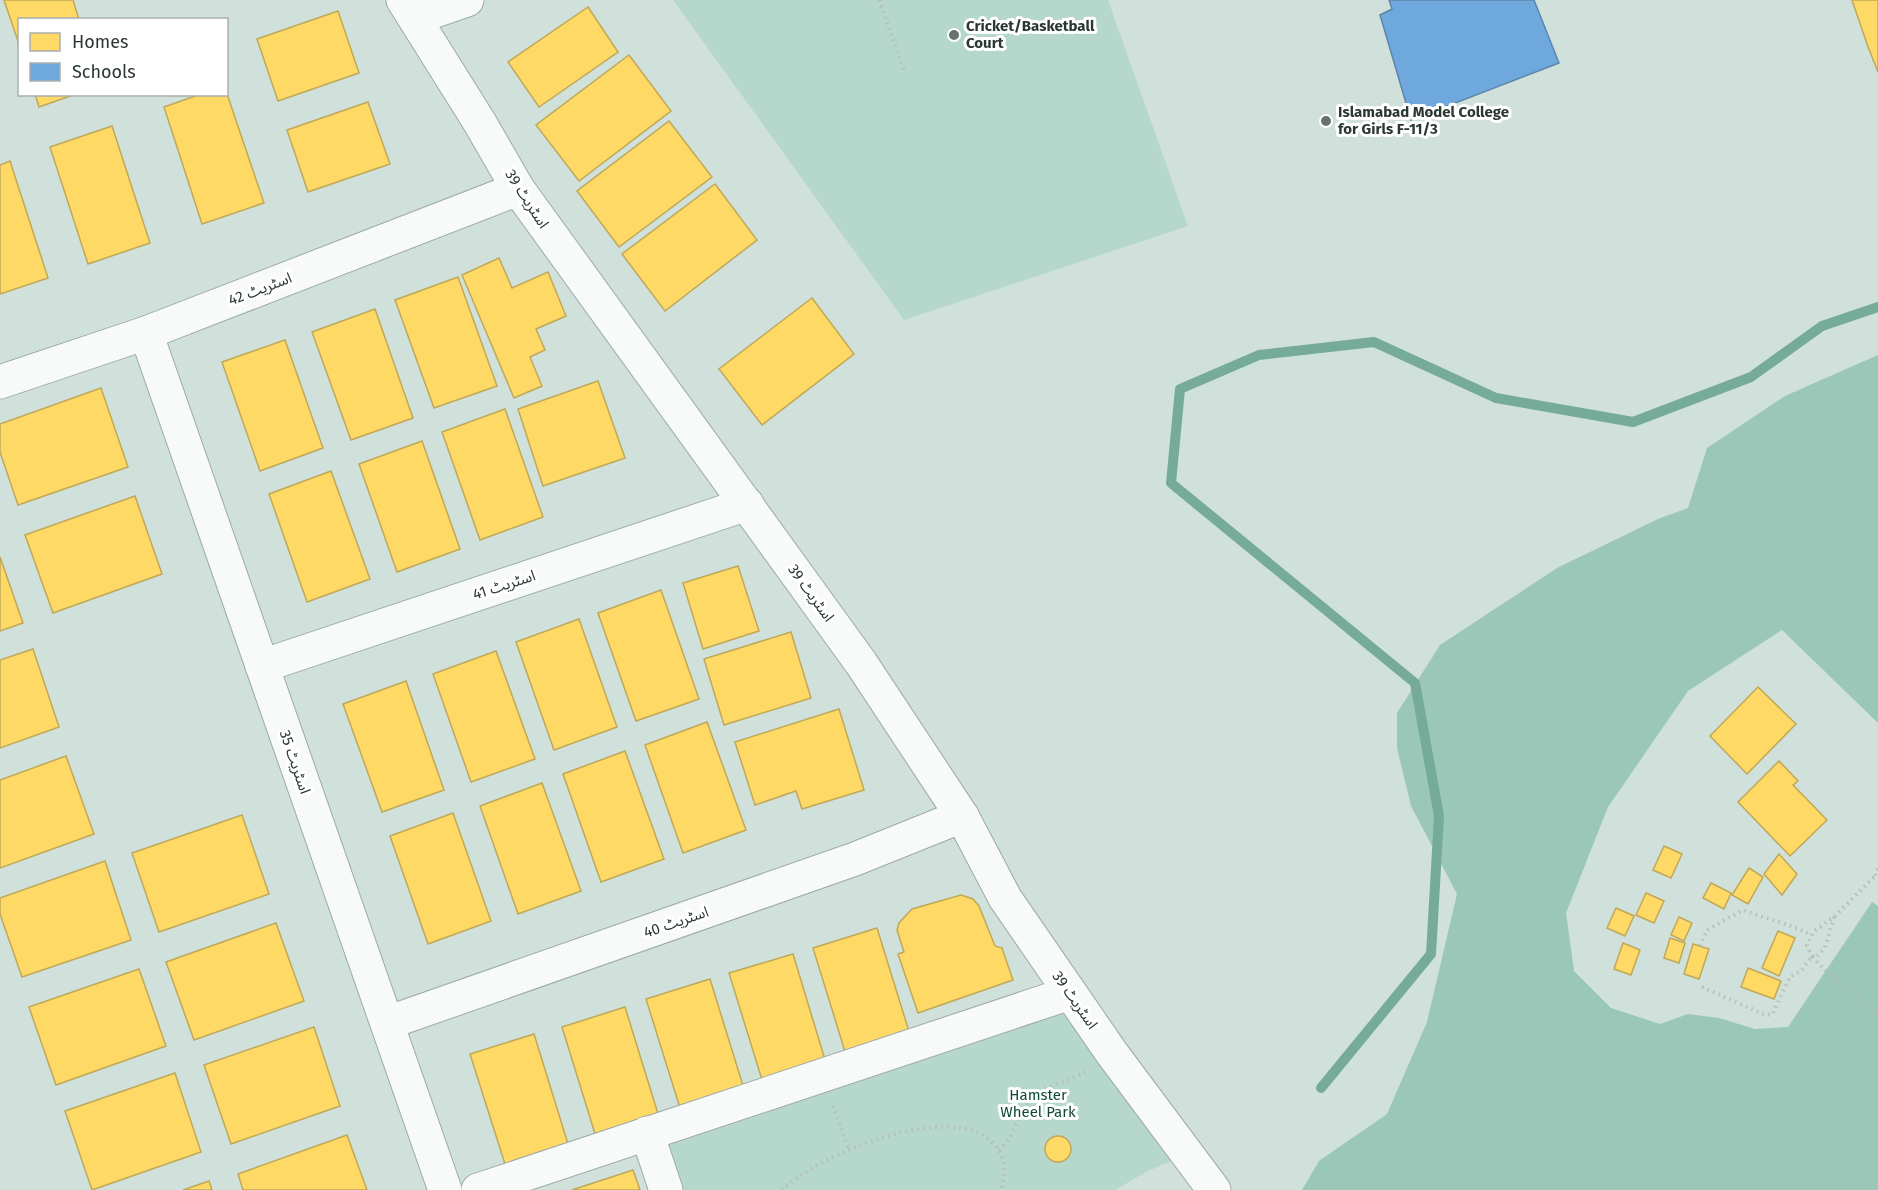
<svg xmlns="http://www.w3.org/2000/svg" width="1878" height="1190" font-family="'Fira Sans','Noto Sans Arabic',sans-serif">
<rect width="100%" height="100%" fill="#d0e0da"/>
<!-- green -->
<g fill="#b6d7cb">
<polygon points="673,0 1108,0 1188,226 904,320"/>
<polygon points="1074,999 1187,1154 1146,1172 1115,1190 674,1190 658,1143"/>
</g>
<!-- forest -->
<polygon fill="#9ac7b8" points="1878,355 1878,723 1782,630 1688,691 1608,807 1566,913 1574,971 1611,1008 1660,1024 1688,1014 1719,1018 1755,1029 1788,1027 1872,902 1878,906 1878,1190 1302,1190 1319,1161 1387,1114 1427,1022 1457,894 1411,806 1397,748 1397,713 1440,645 1557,568 1658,519 1688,508 1707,448 1785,396"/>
<!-- homes -->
<g fill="#ffd966" stroke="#bfa857" stroke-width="1.5">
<polygon points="4,0 73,0 79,20 20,20 20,47"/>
<polygon points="1852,0 1878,0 1878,72 1867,44"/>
<polygon points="588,7 618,52 539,107 508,62"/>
<polygon points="338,11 359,73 278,101 257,39"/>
<polygon points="629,55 671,111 579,181 536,125"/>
<polygon points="226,91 264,203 202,224 164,107 201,94 226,94"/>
<polygon points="35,94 76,94 39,107"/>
<polygon points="368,102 390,164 308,192 287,130"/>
<polygon points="669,121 712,177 619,247 577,191"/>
<polygon points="112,126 150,243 88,264 50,147"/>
<polygon points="10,161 48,278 0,294 0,165"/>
<polygon points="715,184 757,240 665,311 622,254"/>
<polygon points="499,258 512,288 548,272 566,316 536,329 545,350 530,357 542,386 514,398 462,275"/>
<polygon points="458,277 497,386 434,408 395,300"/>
<polygon points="812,298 854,354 762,425 719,369"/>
<polygon points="375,309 413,418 351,440 312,332"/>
<polygon points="285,340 323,448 260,471 222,362"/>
<polygon points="598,381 625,458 543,486 518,409"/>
<polygon points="101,388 128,467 18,505 0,452 0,424"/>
<polygon points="505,409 543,517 480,540 442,432"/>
<polygon points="422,441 460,549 397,572 359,464"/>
<polygon points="331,471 370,579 307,602 269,494"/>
<polygon points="135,496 162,574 53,613 25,535"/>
<polygon points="0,557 23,623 0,631"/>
<polygon points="738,566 759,631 703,649 683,583"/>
<polygon points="661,590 699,699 636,721 598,613"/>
<polygon points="579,619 617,727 554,750 516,642"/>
<polygon points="791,632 811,698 724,725 704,659"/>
<polygon points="33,649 59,727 0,748 0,660"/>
<polygon points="496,651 535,759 471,782 433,674"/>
<polygon points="406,681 444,790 382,812 343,704"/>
<polygon points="1758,687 1796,724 1747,774 1710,736"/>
<polygon points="839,709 864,790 802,809 796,791 755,805 735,742"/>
<polygon points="707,722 746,830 683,853 645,745"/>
<polygon points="625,751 664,859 601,882 563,774"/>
<polygon points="66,756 94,834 0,868 0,780"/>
<polygon points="1779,761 1798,781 1793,785 1827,820 1790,856 1738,802"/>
<polygon points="542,783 581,891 518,914 480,806"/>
<polygon points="453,813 491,921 428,944 390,836"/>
<polygon points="242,815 269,894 159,932 132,853"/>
<polygon points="1664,846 1682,854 1671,878 1653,870"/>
<polygon points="1779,854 1797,874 1782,895 1764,874"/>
<polygon points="105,861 131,940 22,977 0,914 0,898"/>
<polygon points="1749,868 1763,877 1748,904 1732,895"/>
<polygon points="1711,883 1731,893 1724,909 1703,898"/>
<polygon points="1646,893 1664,901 1654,923 1636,915"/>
<polygon points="961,895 973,899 979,906 995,946 1002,948 1013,980 918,1013 898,954 904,952 897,930 899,923 912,909"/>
<polygon points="1616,908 1634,916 1625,936 1607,928"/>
<polygon points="1679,917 1692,923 1684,941 1671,935"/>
<polygon points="276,923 304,1001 194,1040 166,962"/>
<polygon points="877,928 911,1038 847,1058 813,948"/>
<polygon points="1778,931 1795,938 1779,976 1762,968"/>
<polygon points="1670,938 1685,943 1679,963 1664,958"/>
<polygon points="1623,943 1640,950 1631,975 1614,969"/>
<polygon points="1693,944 1709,949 1699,979 1684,974"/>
<polygon points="793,954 826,1063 763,1083 729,973"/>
<polygon points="1748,968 1781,981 1774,999 1741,987"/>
<polygon points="139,969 166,1046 56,1085 29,1007"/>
<polygon points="710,979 744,1089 680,1108 646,999"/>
<polygon points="625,1007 659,1117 596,1137 562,1027"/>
<polygon points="314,1027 340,1106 231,1144 204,1065"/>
<polygon points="534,1034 568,1144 505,1164 470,1054"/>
<polygon points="175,1073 201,1152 92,1190 65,1111"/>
<polygon points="347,1135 367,1190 243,1190 238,1174"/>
<circle cx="1058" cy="1149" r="13"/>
<polygon points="633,1170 640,1190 572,1190"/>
<polygon points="209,1181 212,1190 183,1190"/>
</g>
<!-- schools -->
<polygon fill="#6fa8dc" stroke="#5b86a9" stroke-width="1.5" points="1389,0 1534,0 1559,63 1411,120 1380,15 1392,9"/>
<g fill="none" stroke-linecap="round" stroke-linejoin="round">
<!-- stream -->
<polyline stroke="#76ab9a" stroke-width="10" points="1321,1088 1431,954 1439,816 1415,683 1171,483 1180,389 1259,355 1374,342 1496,398 1633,422 1751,377 1822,326 1878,307"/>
<!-- minor casing -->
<g stroke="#9daaa5" stroke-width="35">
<g id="minor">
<polyline points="403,0 480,123 518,189 861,663 962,816 1005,898 1111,1052 1214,1190"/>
<polyline points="415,18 467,0"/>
<polyline points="146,333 445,1190"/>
<polyline points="0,382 146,333 518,189"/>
<polyline points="262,666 747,504"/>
<polyline points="387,1023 855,859 962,816"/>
<polyline points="647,1133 666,1190"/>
<polyline points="478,1190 1070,993"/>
</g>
</g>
<!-- path -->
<g stroke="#b6bebb" stroke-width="4" stroke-dasharray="1.5 4.5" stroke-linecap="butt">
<polyline points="879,0 904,71"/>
<polyline points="1878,869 1875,874 1878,880"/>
<polyline points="1834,917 1825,948 1816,957 1812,956 1807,945 1814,931 1834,917 1875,876"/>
<path d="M1700 946 1707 930 1743 910C1766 919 1789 923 1811 935"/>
<polyline points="1702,987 1763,1014 1772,1015 1790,977 1802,970 1812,956 1832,978 1878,1014"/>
<polyline points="833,1106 849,1150"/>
<path d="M999 1150C1014 1137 1015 1121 1026 1105 1037 1089 1067 1081 1085 1072"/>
<path d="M782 1190C817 1155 951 1099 993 1143 1006 1157 1006 1172 1001 1190"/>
</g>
<!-- minor -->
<use href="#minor" stroke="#f8faf9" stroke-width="33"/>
</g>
<!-- markers -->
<g fill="#65726d" stroke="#fff" stroke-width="2">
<circle cx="954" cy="35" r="6"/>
<circle cx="1326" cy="121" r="6"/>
</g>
<g text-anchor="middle" stroke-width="6" stroke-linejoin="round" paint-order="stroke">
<!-- poi labels -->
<g font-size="15" font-weight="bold" fill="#2b3733" stroke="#fff" text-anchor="start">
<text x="966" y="31">Cricket/Basketball<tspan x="966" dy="17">Court</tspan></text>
<text x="1338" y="117">Islamabad Model College<tspan x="1338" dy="17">for Girls F-11/3</tspan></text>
</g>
<!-- street labels -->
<g font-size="15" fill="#2b3733" stroke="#fff">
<text transform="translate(527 199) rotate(57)" y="5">اسٹریٹ 39</text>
<text transform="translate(260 289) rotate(-21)" y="5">اسٹریٹ 42</text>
<text transform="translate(504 585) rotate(-18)" y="5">اسٹریٹ 41</text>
<text transform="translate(811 593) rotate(54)" y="5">اسٹریٹ 39</text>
<text transform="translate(295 762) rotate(71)" y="5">اسٹریٹ 35</text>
<text transform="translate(676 922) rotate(-19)" y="5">اسٹریٹ 40</text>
<text transform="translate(1075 1000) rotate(55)" y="5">اسٹریٹ 39</text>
</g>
<!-- park labels -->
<g font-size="15" fill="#0e493a" stroke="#fff">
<text x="1038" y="1100">Hamster<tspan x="1038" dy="17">Wheel Park</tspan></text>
</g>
</g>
<!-- legend -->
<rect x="18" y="18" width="210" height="78" fill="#ffffff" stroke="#aaafad" stroke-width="1.5"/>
<rect x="30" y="33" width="30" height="18" fill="#ffd966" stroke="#aaafad" stroke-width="1.5"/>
<text x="72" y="48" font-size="18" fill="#2b3733">Homes</text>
<rect x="30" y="63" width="30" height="18" fill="#6fa8dc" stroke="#aaafad" stroke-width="1.5"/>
<text x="72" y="78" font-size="18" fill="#2b3733">Schools</text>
</svg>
